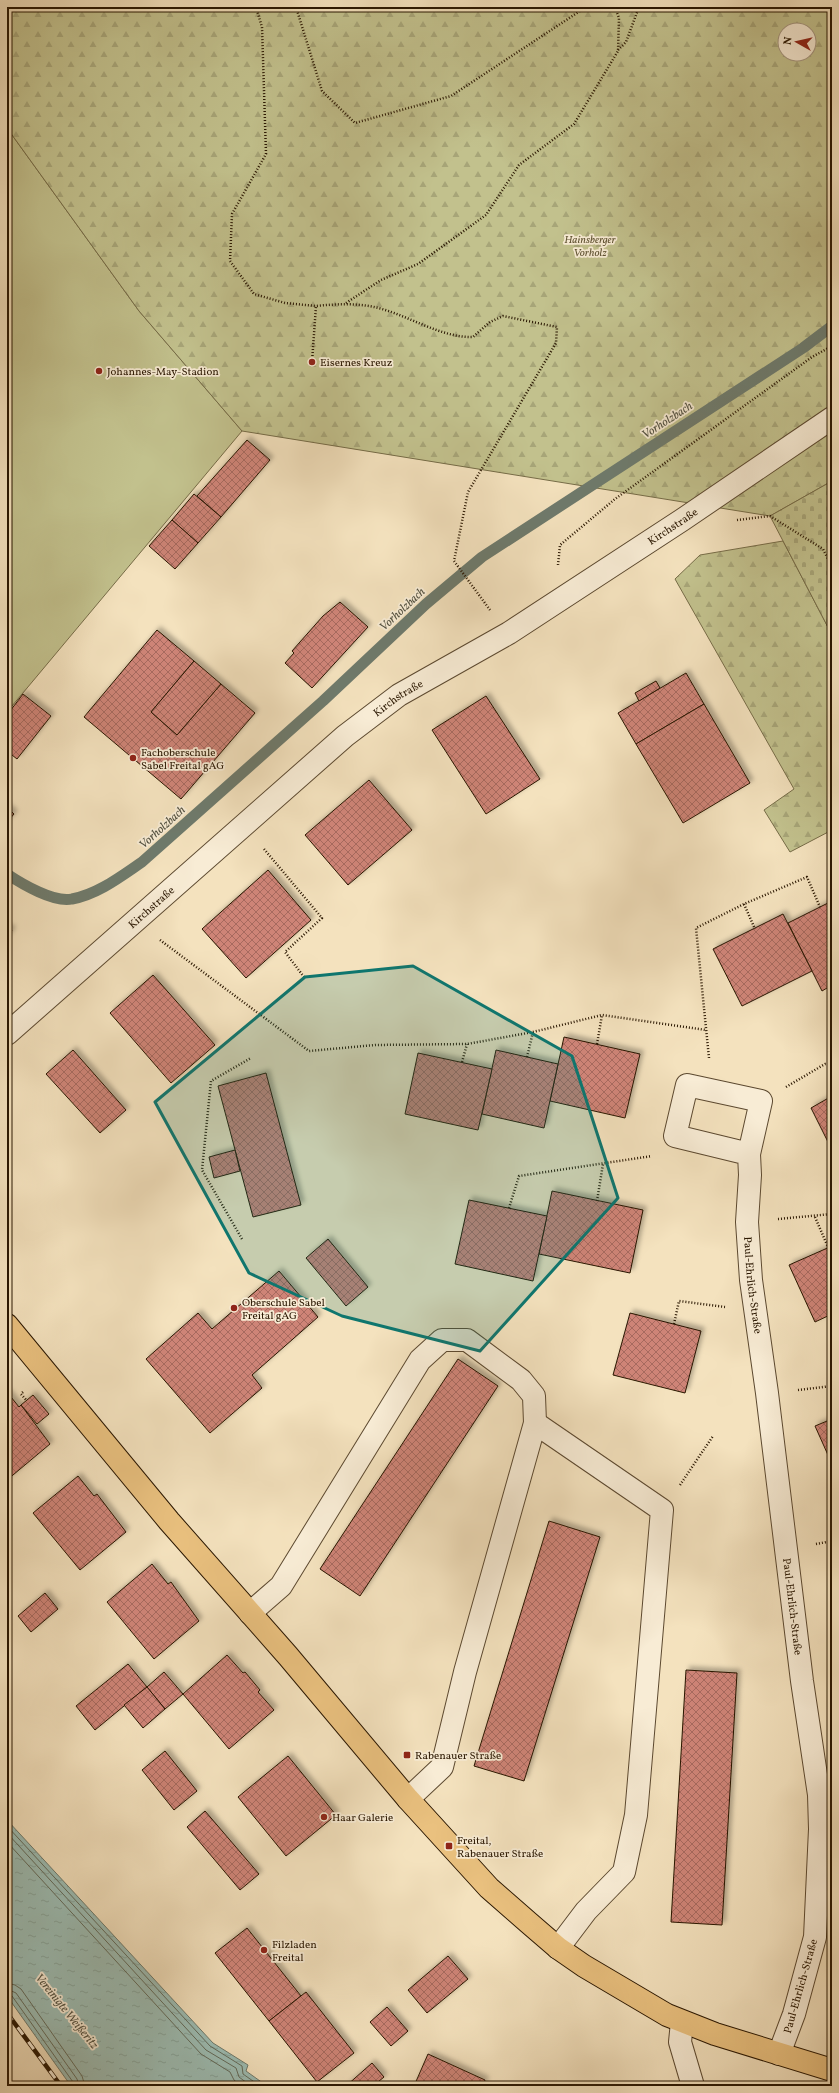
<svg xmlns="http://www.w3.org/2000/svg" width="839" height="2093" font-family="Vollkorn,serif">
<defs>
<pattern id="forest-firs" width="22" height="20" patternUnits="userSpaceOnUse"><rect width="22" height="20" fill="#c2c18d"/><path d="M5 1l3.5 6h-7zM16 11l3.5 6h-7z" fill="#a7a578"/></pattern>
<pattern id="cemetery-stones" width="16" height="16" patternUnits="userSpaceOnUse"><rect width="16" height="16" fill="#c2c18d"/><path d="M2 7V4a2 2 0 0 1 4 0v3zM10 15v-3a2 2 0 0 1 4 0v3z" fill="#a7a578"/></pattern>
<pattern id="water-ripples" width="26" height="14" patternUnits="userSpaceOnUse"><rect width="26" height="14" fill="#9cbdb4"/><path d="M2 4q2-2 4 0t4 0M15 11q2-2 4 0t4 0" fill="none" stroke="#86a299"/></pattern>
<pattern id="building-cross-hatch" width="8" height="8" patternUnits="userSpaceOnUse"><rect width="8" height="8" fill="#ce8477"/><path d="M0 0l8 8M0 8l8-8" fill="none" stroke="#a76b5f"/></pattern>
<filter id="shadow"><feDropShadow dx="3.5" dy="-3.5" stdDeviation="2" flood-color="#0004"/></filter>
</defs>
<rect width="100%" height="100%" fill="#f4e2be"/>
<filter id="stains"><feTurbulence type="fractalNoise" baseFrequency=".005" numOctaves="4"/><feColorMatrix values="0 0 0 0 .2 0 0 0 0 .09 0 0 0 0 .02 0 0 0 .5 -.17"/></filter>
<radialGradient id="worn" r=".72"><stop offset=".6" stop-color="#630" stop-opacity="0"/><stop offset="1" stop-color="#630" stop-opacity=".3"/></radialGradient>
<!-- green -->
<polygon fill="#c2c18d" stroke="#766c47" points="7,128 139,311 242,431 7,712"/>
<!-- forest -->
<g fill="url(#forest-firs)" stroke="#766c47" fill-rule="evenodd">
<path d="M7 7H832V481L770 516 242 431 139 311 7 128ZM785 30H809V54H785Z"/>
<polygon points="783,541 832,635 832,830 790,852 764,810 794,789 675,579 700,555"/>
</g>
<!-- cemetery -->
<polygon fill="url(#cemetery-stones)" stroke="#766c47" points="832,481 832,635 770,516"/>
<!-- water -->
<polygon fill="url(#water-ripples)" stroke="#6e7a6c" points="7,1820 213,2043 248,2065 246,2071 267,2086 71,2086 7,1996"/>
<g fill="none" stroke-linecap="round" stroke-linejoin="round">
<!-- shore -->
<g stroke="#626a5a" stroke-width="1">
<polyline points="7,1826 210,2046 242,2066 243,2074 260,2086"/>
<polyline points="7,1833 206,2050 236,2068 239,2077 251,2086"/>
<polyline points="7,1842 201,2054 230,2072 234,2080 241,2086"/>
<polyline points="7,1983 15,1985 21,1989 82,2076 85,2086"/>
<polyline points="7,1989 16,1993 77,2079 79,2086"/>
<polyline points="7,1994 12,1996 73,2082 74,2086"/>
</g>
<!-- stream -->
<path stroke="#6e7a6c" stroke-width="11" d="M7 874C22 884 54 903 72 899 98 894 120 877 142 862L323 701 426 604 482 557 803 348 832 326"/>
</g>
<!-- building -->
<g fill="url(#building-cross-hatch)" stroke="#291601" filter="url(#shadow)">
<polygon points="247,440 270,460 221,517 197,496"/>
<polygon points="194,494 221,517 198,543 172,520"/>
<polygon points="172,520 198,543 175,569 149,546"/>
<polygon points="340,602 368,627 312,688 285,663 294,653 292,651 323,616"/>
<polygon points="157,630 194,661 151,712 177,735 221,684 255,713 181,799 84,717"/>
<polygon points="194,661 221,684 177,735 151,712"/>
<polygon points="686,673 704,704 636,744 618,713"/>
<polygon points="656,681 660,688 639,701 635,693"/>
<polygon points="23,694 51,716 17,759 7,751 7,715"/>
<polygon points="486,696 540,779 486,814 432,730"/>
<polygon points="704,704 750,783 683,823 636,744"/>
<polygon points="369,780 412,830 348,885 305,835"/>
<polygon points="7,807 14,814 7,822"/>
<polygon points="268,870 311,920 246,978 202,929"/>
<polygon points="832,901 832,985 822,991 788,923"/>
<polygon points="783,914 812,971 742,1006 713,949"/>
<polygon points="7,927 12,930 7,938"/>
<polygon points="153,975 215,1045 171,1083 110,1013"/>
<polygon points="564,1037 640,1054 625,1118 550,1101"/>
<polygon points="73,1050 126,1110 100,1133 46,1074"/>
<polygon points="496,1050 558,1064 544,1128 482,1114"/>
<polygon points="418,1053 492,1069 478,1130 405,1114"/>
<polygon points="266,1073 301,1205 253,1217 218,1086"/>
<polygon points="832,1096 832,1150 811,1108"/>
<polygon points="235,1150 240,1171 214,1178 209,1157"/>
<polygon points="552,1191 643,1210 630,1273 539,1254"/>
<polygon points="469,1200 547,1216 533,1281 455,1264"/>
<polygon points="328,1239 368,1287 346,1306 306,1258"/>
<polygon points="832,1246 832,1314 815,1322 789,1265"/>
<polygon points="279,1271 318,1317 252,1375 262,1388 210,1433 146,1359 198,1313 212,1329"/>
<polygon points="630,1313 701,1331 685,1393 613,1375"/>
<polygon points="458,1359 498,1386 360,1596 320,1569"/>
<polygon points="7,1392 19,1407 21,1405 50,1444 7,1480"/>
<polygon points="33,1395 49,1414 37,1424 21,1405"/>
<polygon points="832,1419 832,1464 815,1426"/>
<polygon points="78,1476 94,1496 97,1494 126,1532 80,1570 33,1513"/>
<polygon points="549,1521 600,1537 524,1781 474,1766"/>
<polygon points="152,1564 168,1584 171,1582 199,1621 154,1659 107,1602"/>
<polygon points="45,1593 58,1609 31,1632 18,1616"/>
<polygon points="227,1655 243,1673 245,1672 260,1690 258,1692 274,1710 229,1749 183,1694"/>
<polygon points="128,1664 147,1687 95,1730 76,1706"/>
<polygon points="686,1670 737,1673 722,1925 671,1922"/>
<polygon points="164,1672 183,1694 165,1709 147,1687"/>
<polygon points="147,1687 165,1709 143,1728 124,1705"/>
<polygon points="165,1751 197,1791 174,1810 142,1770"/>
<polygon points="288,1756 336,1815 286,1856 238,1797"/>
<polygon points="205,1811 259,1874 240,1890 187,1827"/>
<polygon points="247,1928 301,1996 269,2021 215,1953"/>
<polygon points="448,1956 468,1979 427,2013 408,1990"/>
<polygon points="306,1992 354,2053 317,2082 269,2021"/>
<polygon points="387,2007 408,2031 391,2046 370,2022"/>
<polygon points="428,2054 485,2080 483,2086 414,2086"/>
<polygon points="372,2063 384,2077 373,2086 346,2086"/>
</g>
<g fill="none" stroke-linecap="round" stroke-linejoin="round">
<!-- minor casing -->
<g stroke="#5c4930" stroke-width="24">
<g id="minor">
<path id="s1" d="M7 1034 345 736 399 695 509 633 682 520 832 418"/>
<path id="s2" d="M749 1154 675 1136 687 1085 761 1101 749 1154 750 1175 747 1222 751 1280 767 1393 802 1681 819 1795 820 1829 815 1937 794 2014 779 2054"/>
<polyline points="250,1613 281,1586 420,1360 442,1340 467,1340 521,1380 534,1396 535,1423"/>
<polyline points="408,1799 442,1767 465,1672 535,1423 662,1510 636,1815 624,1872 586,1911 558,1948"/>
<polyline points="682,2022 680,2042 693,2086"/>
</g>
</g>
<!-- major casing -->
<g stroke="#291601" stroke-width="24">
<polyline id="major" points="7,1325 169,1521 288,1656 408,1799 489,1888 529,1923 558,1948 584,1966 667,2015 715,2034 832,2070"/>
</g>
<!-- path -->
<g stroke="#291601" stroke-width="2.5" stroke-dasharray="1 2" stroke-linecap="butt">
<polyline points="256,7 262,27 266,154 232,214 230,261 254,294 285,303 316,306"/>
<polyline points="296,7 322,91 355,123 451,96 586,7"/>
<polyline points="618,50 626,42 639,7"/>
<polyline points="346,303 381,280 418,264 486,215 519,165 574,124 618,51 619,18 615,7"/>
<path d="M312 362 316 306C336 304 355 303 374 307 407 314 440 338 473 337L490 322 503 316 557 327 556 343 468 492 454 561 490 610"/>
<polyline points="737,520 770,516 823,549 832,567"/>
<polyline points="558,565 560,545 615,499 812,357 832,346"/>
<polyline points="264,849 322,918 285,952 304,977"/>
<polyline points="744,904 755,929"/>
<polyline points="160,940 309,1051 375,1045 467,1044 533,1032 602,1015 706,1030"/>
<polyline points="597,1044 602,1015"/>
<polyline points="527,1057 533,1032"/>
<polyline points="709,1058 696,928 744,904 807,877 820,907"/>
<polyline points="462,1062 467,1044"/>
<polyline points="786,1087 825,1064 832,1064"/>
<polyline points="597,1201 603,1164"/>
<polyline points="509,1208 519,1176 652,1156"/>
<polyline points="815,1217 828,1247"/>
<polyline points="778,1219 832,1214"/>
<polyline points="242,1239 202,1170 211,1081 251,1058"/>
<polyline points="674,1324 679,1301 725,1307"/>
<polyline points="798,1390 832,1386"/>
<polyline points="23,1392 21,1394 27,1401"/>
<polyline points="680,1485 713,1436"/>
<polyline points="816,1544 832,1541"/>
</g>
<!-- minor -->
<use href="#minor" stroke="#f8ecd5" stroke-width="22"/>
<!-- major -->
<use href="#major" stroke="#eac17f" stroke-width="22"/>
<!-- rail casing -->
<g stroke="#291601" stroke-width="4.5">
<polyline id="rail" points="7,2013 61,2086"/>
</g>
<!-- rail -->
<use href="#rail" stroke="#f8ecd5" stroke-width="3" stroke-dasharray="9" stroke-linecap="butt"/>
</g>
<!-- marked area -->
<path fill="#0f766e" fill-opacity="0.2" stroke="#0f766e" stroke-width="3" stroke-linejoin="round" d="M413 966 572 1056 618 1198 480 1351 342 1316 249 1273 155 1102 305 977Z"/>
<!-- markers -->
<g fill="#8f2418" stroke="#f8ecd5" stroke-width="1.5">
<circle cx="312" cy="362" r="4"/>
<circle cx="99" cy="371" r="4"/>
<circle cx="133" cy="758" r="4"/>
<circle cx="234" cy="1308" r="4"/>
<rect x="403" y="1751" width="8" height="8" rx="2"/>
<circle cx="324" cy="1817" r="4"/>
<rect x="445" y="1842" width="8" height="8" rx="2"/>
<circle cx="264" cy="1950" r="4"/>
</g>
<g text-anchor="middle" stroke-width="3.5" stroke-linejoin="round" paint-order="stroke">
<!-- park labels -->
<g font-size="11" font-style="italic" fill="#5f5232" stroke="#f8ecd5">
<text x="590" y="243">Hainsberger<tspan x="590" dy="13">Vorholz</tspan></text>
</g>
<!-- poi labels -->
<g font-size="11" fill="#291601" stroke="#f8ecd5" text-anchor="start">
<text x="320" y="366">Eisernes Kreuz</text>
<text x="107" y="375">Johannes-May-Stadion</text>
<text x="141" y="756">Fachoberschule<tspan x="141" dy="13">Sabel Freital gAG</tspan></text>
<text x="242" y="1306">Oberschule Sabel<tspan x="242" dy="13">Freital gAG</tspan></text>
<text x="415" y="1759">Rabenauer Straße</text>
<text x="332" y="1821">Haar Galerie</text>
<text x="457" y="1844">Freital,<tspan x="457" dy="13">Rabenauer Straße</tspan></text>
<text x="272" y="1948">Filzladen<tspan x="272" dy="13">Freital</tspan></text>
</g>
<!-- street labels -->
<g font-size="11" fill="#291601" stroke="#f8ecd5">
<text dy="4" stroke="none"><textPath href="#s1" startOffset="840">Kirchstraße</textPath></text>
<text dy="4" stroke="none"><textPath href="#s1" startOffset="516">Kirchstraße</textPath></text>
<text dy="4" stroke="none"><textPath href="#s1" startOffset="192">Kirchstraße</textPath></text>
<text dy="4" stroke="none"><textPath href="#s2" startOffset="390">Paul-Ehrlich-Straße</textPath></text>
<text dy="4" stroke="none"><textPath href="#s2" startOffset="714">Paul-Ehrlich-Straße</textPath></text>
<text transform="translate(800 1986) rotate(-74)" y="4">Paul-Ehrlich-Straße</text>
</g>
<!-- water labels -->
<g font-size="12" font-style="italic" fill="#515040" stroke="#f8ecd5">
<text transform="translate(667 420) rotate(-33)" y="4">Vorholzbach</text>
<text transform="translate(402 609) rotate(-43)" y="4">Vorholzbach</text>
<text transform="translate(162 827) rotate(-42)" y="4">Vorholzbach</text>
<text transform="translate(67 2011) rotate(51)" y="4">Vereinigte Weißeritz</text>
</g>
</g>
<!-- margin -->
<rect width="839" height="2093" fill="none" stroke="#f4e2be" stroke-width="24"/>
<rect x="8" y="8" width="823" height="2077" fill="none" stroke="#291601" stroke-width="2"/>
<rect x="12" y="12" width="815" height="2069" fill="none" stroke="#291601"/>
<!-- north arrow -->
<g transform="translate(797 42) rotate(278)"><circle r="19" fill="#f8ecd5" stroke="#a59680"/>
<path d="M0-3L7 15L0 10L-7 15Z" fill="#8f2418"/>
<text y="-6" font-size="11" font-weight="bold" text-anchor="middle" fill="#291601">N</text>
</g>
<rect width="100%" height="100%" filter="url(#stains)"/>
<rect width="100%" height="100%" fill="url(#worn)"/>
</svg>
